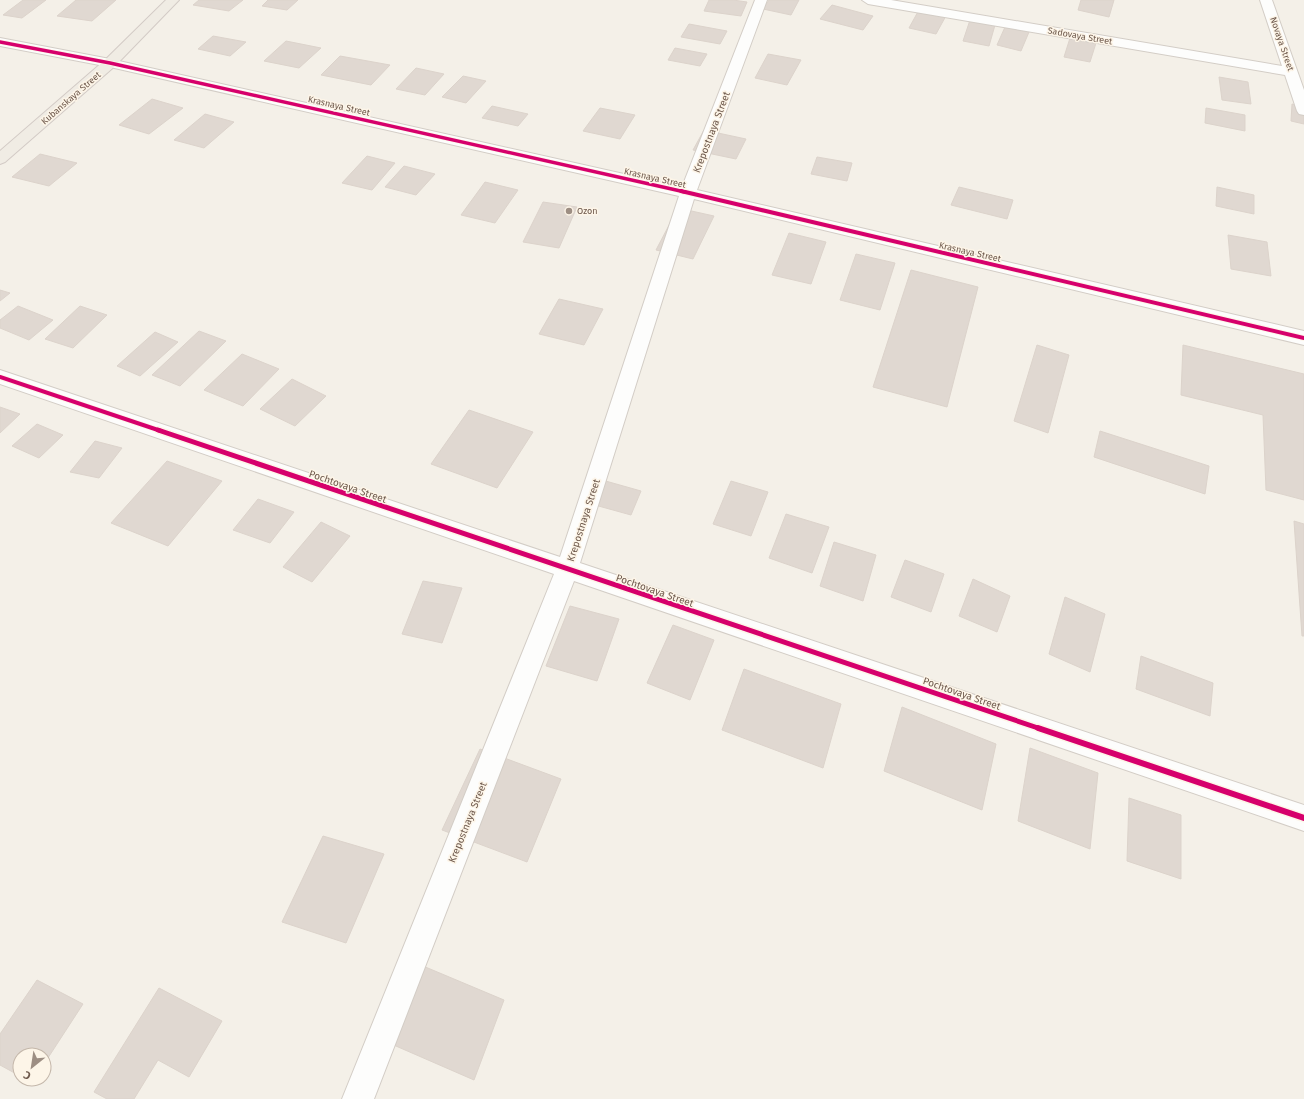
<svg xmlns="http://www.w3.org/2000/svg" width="1304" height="1099" font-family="'Fira Sans',sans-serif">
<rect width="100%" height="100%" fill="#f4f0e8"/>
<!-- building -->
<g fill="#e0d8d1" stroke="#dcd3cb">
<polygon points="23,0 46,0 22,18 3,15"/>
<polygon points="76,0 116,0 92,21 57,16"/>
<polygon points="199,0 243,0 229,11 193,5"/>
<polygon points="268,0 298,0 287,10 262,6"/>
<polygon points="709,0 733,0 747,2 741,16 704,11"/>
<polygon points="769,0 799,0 791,15 763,9"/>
<polygon points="1081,0 1114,0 1109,17 1078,10"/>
<polygon points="832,5 873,16 863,30 820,19"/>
<polygon points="920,8 947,14 936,34 909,28"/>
<polygon points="970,20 995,25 989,46 963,41"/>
<polygon points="689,24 727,31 720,44 681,37"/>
<polygon points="1005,27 1029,32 1021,51 997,45"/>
<polygon points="213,36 246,42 230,56 198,49"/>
<polygon points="1070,38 1096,43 1090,62 1064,57"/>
<polygon points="286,41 321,48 299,68 264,61"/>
<polygon points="675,48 707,54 700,66 668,60"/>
<polygon points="768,54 801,60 787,85 755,78"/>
<polygon points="340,56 390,65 371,85 321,75"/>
<polygon points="416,68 444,74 425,95 396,89"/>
<polygon points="463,76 486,81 466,103 442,97"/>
<polygon points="1219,77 1248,82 1251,104 1222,100"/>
<polygon points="152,99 183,108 149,134 119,125"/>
<polygon points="1292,104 1304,107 1304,124 1291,121"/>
<polygon points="492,106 528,114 518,126 482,118"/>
<polygon points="600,108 635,115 620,139 583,131"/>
<polygon points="1206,108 1245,115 1245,131 1205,123"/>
<polygon points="205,114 234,122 204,148 174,140"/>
<polygon points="704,130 746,139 736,159 693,150"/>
<polygon points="40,154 77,163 49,186 12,177"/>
<polygon points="367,156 395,163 372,190 342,183"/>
<polygon points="817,157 852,163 847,181 811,174"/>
<polygon points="404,166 435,174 416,195 385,187"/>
<polygon points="485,182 518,190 495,223 461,215"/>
<polygon points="959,187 1013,200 1007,219 951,205"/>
<polygon points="1217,187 1254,195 1254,214 1216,206"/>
<polygon points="543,202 577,207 559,248 523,242"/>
<polygon points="678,208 714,216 693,259 656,250"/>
<polygon points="789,233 826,242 811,284 772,275"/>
<polygon points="1228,235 1267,242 1271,276 1231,269"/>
<polygon points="856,254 895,263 880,310 840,300"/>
<polygon points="911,270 978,287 947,407 873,387"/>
<polygon points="0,290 10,293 0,301"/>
<polygon points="559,299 603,309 584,345 539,334"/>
<polygon points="18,306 53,320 29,340 0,328 0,320"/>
<polygon points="80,306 107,315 73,348 45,339"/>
<polygon points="199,331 226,341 180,386 152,375"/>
<polygon points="155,332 178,342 140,376 117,366"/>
<polygon points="1037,345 1069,355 1048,433 1014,421"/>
<polygon points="1183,345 1304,374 1304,500 1266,490 1263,415 1181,395"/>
<polygon points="242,354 279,369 243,406 204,390"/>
<polygon points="292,379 326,396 295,426 260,409"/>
<polygon points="0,407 20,414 0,433"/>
<polygon points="469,410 533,432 497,488 431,464"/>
<polygon points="37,424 63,435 39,458 12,446"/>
<polygon points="1100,431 1209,466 1205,494 1094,457"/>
<polygon points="95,441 122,448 99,478 70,472"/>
<polygon points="167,461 222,481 168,546 111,523"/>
<polygon points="595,478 641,491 631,515 584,502"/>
<polygon points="731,481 768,492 751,536 713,524"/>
<polygon points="258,499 294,512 270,543 233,530"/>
<polygon points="786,514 829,527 812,573 769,558"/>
<polygon points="1294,521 1304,524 1304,636 1302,636"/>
<polygon points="321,522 350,536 312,582 283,567"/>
<polygon points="834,542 876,555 863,601 820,586"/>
<polygon points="905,560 944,574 931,612 891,597"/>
<polygon points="973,579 1010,596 997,632 959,616"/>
<polygon points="423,581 462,588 442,643 402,634"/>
<polygon points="1065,597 1105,614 1090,672 1049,654"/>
<polygon points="570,606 619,619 597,681 546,666"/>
<polygon points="673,625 714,640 690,700 647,683"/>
<polygon points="1141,656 1213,683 1210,716 1136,689"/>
<polygon points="744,669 841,704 823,768 722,730"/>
<polygon points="902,707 996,744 982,810 884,771"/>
<polygon points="1030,748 1098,773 1090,849 1018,821"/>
<polygon points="480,749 561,779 527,862 442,830"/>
<polygon points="1129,798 1181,815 1181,879 1127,861"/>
<polygon points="323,836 384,854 346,943 282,922"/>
<polygon points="423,966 504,1000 474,1080 389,1043"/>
<polygon points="37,980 83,1004 44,1064 44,1055 20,1055 20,1076 0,1065 0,1034"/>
<polygon points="159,988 222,1021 189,1077 158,1060 134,1099 107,1099 94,1092"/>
</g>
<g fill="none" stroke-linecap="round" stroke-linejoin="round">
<!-- minor casing -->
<g stroke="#d3cdc6" stroke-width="2">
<g id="minor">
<polygon points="755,0 767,0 697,190 1304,331 1304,345 694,199 580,563 1304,805 1304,831 574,581 374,1099 342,1099 554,574 0,384 0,370 560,557 679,196 110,67 0,46 0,38 110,59 682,187"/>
<polygon points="862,0 891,0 1282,66 1260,0 1272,0 1304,90 1304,115 1299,114 1297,111 1285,75 868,4"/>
</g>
</g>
<!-- major casing -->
<g stroke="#d3cbc6" stroke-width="2">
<polygon id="major" points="166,0 179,0 115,66 5,162 0,164 0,151 105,60"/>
</g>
<!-- minor -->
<use href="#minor" fill="#fdfdfc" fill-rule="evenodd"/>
<!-- major -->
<use href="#major" fill="#f0ece4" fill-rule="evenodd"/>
<!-- cycleway-far3 casing -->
<g stroke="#fdf5e8" stroke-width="5">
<polyline id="cycleway-far3" points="0,42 110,63 685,192"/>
</g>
<!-- cycleway-far2 casing -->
<g stroke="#fdf5e8" stroke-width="6">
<g id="cycleway-far2">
<polyline points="681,191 1304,338"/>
<polyline points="0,377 161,431"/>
</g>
</g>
<!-- cycleway-far1 casing -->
<g stroke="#fdf5e8" stroke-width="8">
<polyline id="cycleway-far1" points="158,430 1041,729"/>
</g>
<!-- cycleway casing -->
<g stroke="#fdf5e8" stroke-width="9">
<polyline id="cycleway" points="1038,728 1304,818"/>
</g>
<!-- cycleway-far3 -->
<use href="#cycleway-far3" stroke="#d6006c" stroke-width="3.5"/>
<!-- cycleway-far2 -->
<use href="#cycleway-far2" stroke="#d6006c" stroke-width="4"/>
<!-- cycleway-far1 -->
<use href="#cycleway-far1" stroke="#d6006c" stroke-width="5"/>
<!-- cycleway -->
<use href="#cycleway" stroke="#d6006c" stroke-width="6"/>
</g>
<!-- markers -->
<circle fill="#9d8e83" stroke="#fdf5e8" stroke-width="1.5" cx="569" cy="211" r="4"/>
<g text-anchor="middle" stroke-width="3" stroke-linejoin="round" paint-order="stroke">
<!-- far-street labels -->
<g font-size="9" fill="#6e594c" stroke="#fdf5e8">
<text transform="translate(1080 36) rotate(10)" y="3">Sadovaya Street</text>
<text transform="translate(1282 44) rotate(71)" y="3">Novaya Street</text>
<text transform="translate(71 98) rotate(-41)" y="3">Kubanskaya Street</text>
<text transform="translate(339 106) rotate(13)" y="3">Krasnaya Street</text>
<text transform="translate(655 178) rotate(13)" y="3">Krasnaya Street</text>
<text transform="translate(970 252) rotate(13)" y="3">Krasnaya Street</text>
</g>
<!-- far-poi labels -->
<g font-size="9" fill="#6e594c" stroke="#fdf5e8" text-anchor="start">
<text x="577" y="214">Ozon</text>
</g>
<!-- street labels -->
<g font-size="10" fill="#6e594c" stroke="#fdf5e8">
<text transform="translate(711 132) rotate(-69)" y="4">Krepostnaya Street</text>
<text transform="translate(348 486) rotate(19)" y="4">Pochtovaya Street</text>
<text transform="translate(583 520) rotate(-72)" y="4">Krepostnaya Street</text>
<text transform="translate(655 590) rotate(19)" y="4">Pochtovaya Street</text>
<text transform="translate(962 693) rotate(19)" y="4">Pochtovaya Street</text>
<text transform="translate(467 822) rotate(-68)" y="4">Krepostnaya Street</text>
</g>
</g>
<!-- north arrow -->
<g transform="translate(32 1067) rotate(210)"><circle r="19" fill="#fdf5e8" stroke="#c4b7aa"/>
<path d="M0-3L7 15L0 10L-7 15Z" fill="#9d8e83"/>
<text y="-6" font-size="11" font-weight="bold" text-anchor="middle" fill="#6e594c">С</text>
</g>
</svg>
